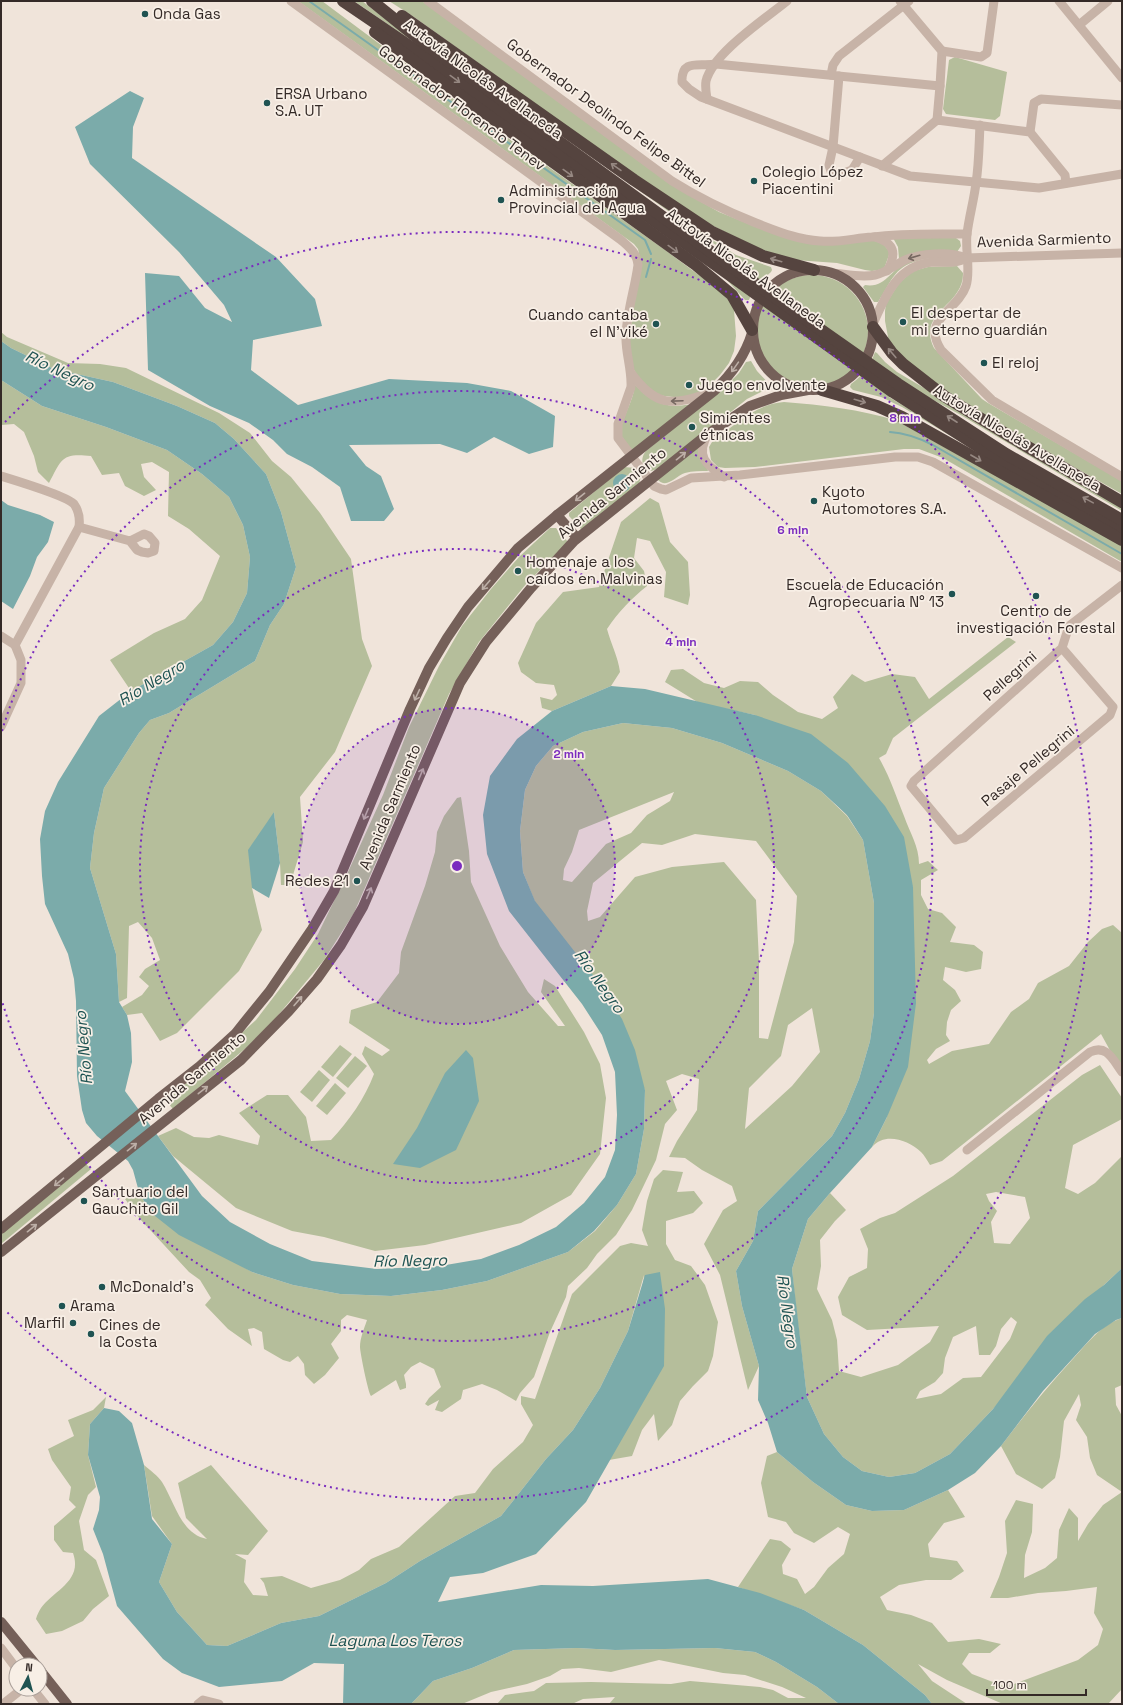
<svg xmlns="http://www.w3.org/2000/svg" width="1123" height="1705" font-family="'Space Grotesk',sans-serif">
<rect width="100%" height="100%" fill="#f0e4da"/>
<!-- green -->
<g fill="#b5be9b" fill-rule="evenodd">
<polygon points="298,1 322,1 452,98 665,250 719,290 730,301 734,310 736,336 734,351 729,363 720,375 706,389 692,396 682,398 656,395 638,377 633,368 629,342 640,258 638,249 634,244"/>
<polygon points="354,1 362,1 427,51"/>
<polygon points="389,1 422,1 684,192 719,212 759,228 800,242 872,240 883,244 890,252 884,269 872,271 865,270 837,263 795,260 768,253 711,225 629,171 414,17"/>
<path d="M455 55 714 241 736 255 771 267 772 270 771 272C761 281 754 287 749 300H745L727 280 724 273 734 258 486 81Z"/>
<polygon points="955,57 1007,72 1000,116 995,120 946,114 943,109 949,60"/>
<path d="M893 238H956L960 241 961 246 957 252C933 250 921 249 899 259L898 247Z"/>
<path d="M925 259C894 265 893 279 878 302H874L863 287 865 285C886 289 892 267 909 261 914 260 920 260 925 259Z"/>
<path d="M957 266 963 273C964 306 916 312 934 348L982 399 988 403 1122 481V494L1019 436 913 370 889 342 885 321V311L886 304 899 283 913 271 928 267Z"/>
<circle cx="812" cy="331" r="56"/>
<polygon points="1,332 7,337 68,363 100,364 126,368 219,413 250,433 272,461 291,477 320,513 351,559 362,639 372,666 335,752 300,797 303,842 290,885 281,885 280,863 274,812 252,888 262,930 239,971 177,1033 160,1041 142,1013 127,1015 122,1007 142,995 149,986 139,977 145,969 160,960 152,938 138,922 129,926 127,998 119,1002 116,954 90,868 94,833 104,788 139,733 150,720 169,713 255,661 270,625 284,604 296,567 281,512 266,474 234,439 215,423 177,406 113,382 54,369 11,348 1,341"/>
<path d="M875 352 877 353 885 362 897 372 1122 505V511L959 414 900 382 889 397 1081 513 902 407 881 397 853 390 850 387 851 384C863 375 870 367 875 352Z"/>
<path d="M751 361 757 371 771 386V387L747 399 661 468 651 471C641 468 640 458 646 451L725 387 739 373 746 362Z"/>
<path d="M1 380 42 406 106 427 167 450 202 474 229 497 243 525 250 557 247 593 233 622 213 645 131 691 110 660 154 633 185 619 202 600 220 556 189 529 168 516 169 472 152 462 141 464 144 477 156 490 144 496 125 486 119 473 102 475 91 456C61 453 62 459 49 483L38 472 34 456 24 432 14 424 1 425Z"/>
<path d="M635 385C647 397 657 405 675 406 681 406 686 404 691 405L632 451 620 434C622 417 633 402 635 385Z"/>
<path d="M784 402C822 405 860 409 897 421L1122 545V562L943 458 919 449H904L755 467 725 468 718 467 711 460 709 447 712 442C734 426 755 404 784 402Z"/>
<path d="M700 445 708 471C701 471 692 471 685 473 675 476 667 490 657 479Z"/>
<polygon points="624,467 636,468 641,476 639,484 586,529 581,529 569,516 569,513"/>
<path d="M650 498 659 503 670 542 688 562 690 595 688 605 664 597 666 572 650 541 637 538 634 558 644 571 647 586C631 599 619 611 607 629 611 644 618 657 620 672L611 686 552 711 542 708 540 697 552 700 557 695 554 685 536 683 521 672 518 663 536 623 563 592 599 587 621 522Z"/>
<polygon points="550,528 556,528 568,542 526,584 479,642 449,694 354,913 324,960 275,1019 246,1048 173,1109 166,1101 256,1020 295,969 318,934 348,872 383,795 409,727 439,666 462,626 491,589 519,557"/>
<path d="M1008 637 1016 642 893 738 886 754 879 758C890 777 896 796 904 816 910 833 919 846 919 864L928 861 938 870 921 880V895L928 909 942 913 956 927 950 942 974 945 983 952 981 969 966 972 945 967 943 980 955 990 961 1001 951 1010 947 1022 946 1035 950 1041 936 1049 927 1060 929 1064 952 1051 989 1044 1011 1012 1029 999 1038 983 1069 966 1088 942 1102 929 1113 925 1122 933V1066L1117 1063 1101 1034 942 1161 930 1165C927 1160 924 1155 921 1152 908 1140 885 1132 872 1147L887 1117 913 887 755 715 699 703 665 682 671 670 683 669 704 683 724 688 740 681 758 682 773 695 798 712 822 719 838 708 833 697 852 674 865 682 892 674 915 677 929 699Z"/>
<path d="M623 723 672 728 722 743 788 771 821 791 847 816 863 840 874 903V1013L870 1041 859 1079 845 1113 832 1136 758 1211 753 1241 736 1271 742 1306 759 1366 748 1390 720 1275 704 1244 723 1210 737 1201 732 1186 702 1170 685 1158 669 1157 677 1141 697 1110 699 1079 682 1074 666 1081 677 1110 665 1124 656 1160 632 1210 616 1235 597 1254 587 1268 568 1286 566 1297 550 1332 534 1377 520 1393 516 1401 497 1390 482 1384 463 1390 461 1399 442 1412 435 1410 439 1400 428 1406 425 1404 429 1398 441 1387 434 1369 420 1362 411 1367 404 1375 406 1384V1388L400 1390 396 1380 371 1396C368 1392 360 1352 360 1347 360 1338 364 1329 367 1320L347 1315 341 1320V1331L331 1344 339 1358 325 1375 314 1384 305 1375 304 1364 298 1356 290 1362 283 1360 264 1349 262 1332 254 1328 248 1329 252 1346 228 1329 205 1305 211 1298 200 1280 189 1272 140 1219 125 1199 139 1192 150 1212 252 1272 293 1285 340 1294 391 1296 442 1290 487 1281 568 1252 595 1231 617 1205 636 1174 644 1129 645 1090 555 930 535 902 523 872 520 831 525 790 536 766 553 746 583 732ZM674 792 670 801 647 815 631 833 606 844 572 882 563 880 564 869 572 852 579 830ZM695 834 756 841 797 896 794 942 768 1039 759 1038V961L756 900 724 862 672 867 635 877 600 917 588 921 587 911 593 883 642 843 662 845ZM812 1008 820 1052 792 1086 745 1129 749 1088 781 1056 788 1025Z"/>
<path d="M461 797 469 851 471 882 500 946 528 992 558 1026H565L541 992 544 979 555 986 584 1032 600 1064 606 1098 600 1154 571 1195 521 1223 425 1245 375 1251 324 1237 292 1231 236 1208 173 1156 158 1136 176 1128 194 1137 209 1138 219 1135 258 1145 260 1136 239 1113 267 1095H288L306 1117 311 1141 331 1140C349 1121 365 1098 374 1074L362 1054 365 1046 382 1056 390 1050 349 1023 351 1010 377 1002 399 973 401 952 425 886 435 852 437 832 444 816 457 798Z"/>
<polygon points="340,1045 352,1054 333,1077 321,1067"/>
<polygon points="355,1056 367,1066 348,1088 336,1078"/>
<path d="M1100 1065 1122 1098V1119L1073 1145 1065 1188 1078 1194 1095 1183 1122 1156V1268L1104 1285 993 1409 950 1454 915 1473 889 1477 862 1471 843 1457 824 1434 807 1397 795 1299 792 1269 808 1219 830 1193 846 1210 835 1221 820 1240 821 1266 817 1289 832 1320 837 1340 839 1371 861 1377 898 1365 930 1342 939 1326 867 1330 842 1315 838 1297 849 1277 867 1268 868 1249 860 1229 880 1218 895 1213 953 1176 1082 1075ZM996 1192 1025 1197 1030 1218 1010 1244 994 1243 991 1222 997 1211 989 1201 986 1194ZM1011 1317 1017 1322 1010 1339 981 1377 963 1378 941 1394 916 1399 920 1391 935 1382 943 1373 945 1358 953 1337 976 1326 979 1355H990L996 1346 1001 1329Z"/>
<polygon points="319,1070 330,1080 312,1102 300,1092"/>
<polygon points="335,1083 346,1093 327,1115 316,1106"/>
<polygon points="86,1164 91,1169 1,1244 1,1234"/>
<path d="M663 1170 683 1172 677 1192 694 1191 703 1203 693 1213 666 1221V1244L675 1260 691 1266 705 1285 718 1322 713 1356 708 1371 693 1386 680 1401 672 1425 658 1441 654 1414 642 1430 632 1456 609 1460 631 1421 644 1275 628 1331 600 1388 573 1430 546 1459 501 1516 420 1561 386 1583 319 1616 281 1623 227 1646 207 1645 177 1612 159 1582 172 1544 152 1516 144 1465C150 1470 158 1476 162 1482 175 1503 181 1534 207 1539L186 1518 178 1483 211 1465 268 1531 248 1555 235 1554 246 1560 244 1582 253 1595 268 1596 264 1583 260 1578 282 1576 311 1588 340 1580 359 1570 371 1559 399 1547 455 1496 475 1493 493 1469 523 1442 533 1425 521 1404V1396L535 1399 572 1294 620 1246 631 1243 648 1246 642 1230 647 1201 654 1179Z"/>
<path d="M1122 1318V1385L1115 1388 1116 1405 1122 1416V1689L1108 1704H1003L947 1680 918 1664 932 1681 967 1704H932L925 1695 863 1645 804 1610 738 1587 770 1539 781 1541 791 1549 782 1565 783 1574 797 1579 805 1594 814 1587 828 1568 844 1554 850 1534 838 1527 814 1543 794 1533 786 1522 768 1517 761 1483 767 1456 777 1452 813 1482 846 1505 872 1511 904 1510 948 1490 965 1517 944 1523 928 1544 930 1557 957 1561 964 1571 951 1580H926L899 1585 880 1597 887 1610 911 1615 932 1623 948 1642 979 1639 1001 1644 990 1653H969L962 1664 972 1674 1006 1687 1078 1660 1098 1645 1103 1629 1094 1613 1097 1587 1066 1591 1038 1593 1008 1598H990L999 1577 1007 1553 1005 1521 1016 1500 1033 1504 1032 1532 1025 1555 1024 1578 1045 1568 1057 1558 1059 1530 1069 1508 1078 1518V1541L1088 1524 1103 1505 1122 1492 1097 1475 1090 1458 1087 1437 1076 1420 1081 1405 1079 1394 1064 1421 1060 1457 1055 1478 1042 1489 1016 1474 1001 1446C1023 1417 1046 1388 1071 1361 1086 1345 1100 1325 1122 1318Z"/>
<path d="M106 1397 104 1408 90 1424 88 1455 96 1487 88 1495 79 1521 84 1550 96 1560 109 1596 93 1609 83 1621 62 1631 46 1634 36 1619C37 1615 39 1611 41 1608 54 1590 83 1581 73 1553L63 1552 54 1540V1526L76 1507 69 1500 71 1487 52 1460 48 1449 74 1436 68 1420 93 1410Z"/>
<polygon points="577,1648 615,1650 715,1648 755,1652 776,1662 817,1687 839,1704 609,1704 615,1697 583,1699 572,1704 497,1704 505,1695 534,1691 546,1683 591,1682 671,1684 690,1681 760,1687 773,1690 788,1698 806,1698 782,1687 745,1675 723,1673 659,1660 611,1672 579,1668 562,1669 550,1676 527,1684 491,1692 462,1704 411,1704 433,1681 472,1668 514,1650"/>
</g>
<!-- water -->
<g fill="#7babaa">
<polygon points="130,91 144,98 133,127 132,158 276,257 315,299 322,326 253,340 251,370 298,405 389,379 467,383 511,391 555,416 553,447 529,454 494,437 467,453 440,444 349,445 366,466 381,476 394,509 384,521 351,521 340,487 312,467 287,454 273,440 249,423 210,406 148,370 145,273 179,276 205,308 232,322 224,305 179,252 90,164 75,127"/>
<polygon points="1,341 11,348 54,369 113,382 177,406 215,423 234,439 266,474 281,512 296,567 284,604 270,625 255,661 169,713 150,720 139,733 104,788 94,833 90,868 116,954 119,1002 127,1015 131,1033 132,1062 125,1091 202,1196 230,1222 270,1244 312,1261 377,1269 440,1266 481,1259 519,1245 556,1227 584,1203 605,1177 615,1150 617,1115 615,1072 602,1035 582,1004 509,911 487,854 483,815 490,776 517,739 552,711 611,686 645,689 755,715 811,734 848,763 885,806 904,837 913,887 916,1003 908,1067 887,1117 872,1147 830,1193 808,1219 792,1269 807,1397 824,1434 843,1457 862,1471 889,1477 915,1473 950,1454 993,1409 1047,1336 1085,1299 1104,1285 1122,1268 1122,1318 1116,1320 1095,1334 1043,1391 1001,1446 975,1473 948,1490 904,1510 872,1511 846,1505 813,1482 777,1452 768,1423 758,1400 759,1366 742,1306 736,1271 753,1241 758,1211 832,1136 845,1113 859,1079 870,1041 874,1013 874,903 863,840 847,815 821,791 788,771 722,743 672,728 623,723 583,732 553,746 536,766 525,790 520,831 523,872 535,901 600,984 622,1019 635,1050 645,1090 644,1129 636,1174 617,1205 594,1231 568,1252 487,1281 442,1290 391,1296 340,1294 293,1285 252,1272 179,1235 150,1212 139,1192 133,1170 128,1161 97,1136 86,1123 82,1110 77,1076 76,1001 74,979 68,954 45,904 42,876 40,839 45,811 58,782 99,716 131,691 213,645 233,622 247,593 250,557 243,525 229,497 202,474 167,450 106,427 42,406 1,380"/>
<circle cx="622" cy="483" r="9"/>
<polygon points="1,500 8,505 40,515 54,522 48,542 37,557 30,576 13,609 1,601"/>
<polygon points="274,812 280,863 269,898 252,888 248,850"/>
<polygon points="466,1050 473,1058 479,1101 456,1150 420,1168 393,1164 417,1128 445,1073"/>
<polygon points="660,1272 665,1309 664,1366 586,1502 536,1554 483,1573 450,1577 438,1602 541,1585 593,1586 708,1579 760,1593 804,1610 863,1645 925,1695 932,1704 839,1704 817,1687 776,1662 755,1652 715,1648 615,1650 577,1648 514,1650 472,1668 433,1681 411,1704 343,1704 344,1664 314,1663 282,1681 219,1687 182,1673 163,1659 117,1606 103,1554 93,1529 99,1510 100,1497 88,1455 90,1424 104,1408 119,1411 132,1423 144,1465 152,1519 172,1544 159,1582 177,1612 207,1645 227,1646 281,1623 319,1616 386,1583 420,1561 501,1516 546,1459 573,1430 600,1388 628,1331 645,1275"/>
</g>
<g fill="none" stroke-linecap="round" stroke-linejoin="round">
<!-- stream -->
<g stroke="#7babaa" stroke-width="2">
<polyline points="309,1 645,240 651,254"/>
<polyline points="646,277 651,259"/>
<path d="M890 432C906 433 919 438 933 445L1122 554"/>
</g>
<!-- minor -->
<g stroke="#c7b3a7" stroke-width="9">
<path d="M291 1 621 240C629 247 637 253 638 265 635 288 627 311 626 335 625 352 632 369 631 387L618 424V438L654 486 661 489 666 490 691 478 740 475 895 457H918L933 462 1122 568"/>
<path d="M428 1 672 181C699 198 726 211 756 223 777 231 798 240 820 241 838 243 855 238 872 237 903 233 935 234 967 234"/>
<path d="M900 1 942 51 940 86 716 64C700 67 681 58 682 82L689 89 701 97 910 176 1039 188 1122 174"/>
<polyline points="1059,1 1122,78"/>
<polyline points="1079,25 1108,1"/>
<polyline points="942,51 981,57 987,53 994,1"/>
<polyline points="831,75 833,65 839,56 909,1"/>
<polyline points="839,76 833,147 829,165 831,171 839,175 852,170 860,157"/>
<path d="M707 99C706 93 705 87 706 81 713 53 765 19 787 1"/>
<polyline points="937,120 940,86"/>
<path d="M980 125C979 144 979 164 976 183 974 200 969 217 967 234 965 251 971 270 966 286 957 312 921 318 941 350L992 400 1122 477"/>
<polyline points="1030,132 1034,103 1041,99 1122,105"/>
<polyline points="882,166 937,120 1030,132 1065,175 1066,183"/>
<path d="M875 237C895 243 897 254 887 271"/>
<path d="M832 273C845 274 861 278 875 275 885 273 894 266 903 261 918 253 951 251 966 258L1122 253"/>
<path d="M873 324C885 296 898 264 934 262 945 262 957 264 966 258"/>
<path d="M631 373C656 407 671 406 709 393"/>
<path d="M708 434C695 456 706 465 724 477"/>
<path d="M1 476C14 480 67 496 74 504 79 511 80 519 79 527L15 645 21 660V683L1 727"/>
<polyline points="79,527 130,541 137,550 142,552 148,553 154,551 155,543 149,536 144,534 130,541"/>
<polyline points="1,636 15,645"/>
<polyline points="1062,648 1113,707 1110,715 964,838 956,840 911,786 914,781 1062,648 1069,626 1122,585"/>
<path d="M967 1150 1090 1052C1107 1044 1113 1060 1122 1072"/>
<polyline points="1,1648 16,1668"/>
<polyline points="33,1689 45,1704"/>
<polyline points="3,1704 22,1689"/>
<polyline points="198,1704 203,1700 219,1704"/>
</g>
<!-- major -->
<g stroke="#756059" stroke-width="10">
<circle cx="813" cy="330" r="60"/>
<polyline points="557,515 577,538"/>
<path d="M1 1229 158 1099 200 1066 235 1034 251 1014 269 992 312 929 334 891 410 709 429 668 447 638 468 607 518 548 557 515 714 391C732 374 745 356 752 333"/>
<polyline points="1,1252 241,1060 289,1011 317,979 341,945 363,907 460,683 486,642 531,588 574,541 708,434 750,406 781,395 808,390"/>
<polyline points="1,1622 36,1665"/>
<polyline points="40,1670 67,1704"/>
</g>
<!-- highway -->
<g stroke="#55443f" stroke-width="12">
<polyline points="343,1 424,56 893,392 1007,465 1122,530"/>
<polyline points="372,1 429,47 729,265 898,384 1006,454 1122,520"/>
<polyline points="402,16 634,180 712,232 763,256 814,270"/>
<polyline points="375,32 464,98 696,265 732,295 752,330"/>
<polyline points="873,327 892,353 903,364 944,396 1011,437 1122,502"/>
<polyline points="822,390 877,406 902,417 1122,540"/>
</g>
</g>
<!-- one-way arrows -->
<defs><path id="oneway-shaft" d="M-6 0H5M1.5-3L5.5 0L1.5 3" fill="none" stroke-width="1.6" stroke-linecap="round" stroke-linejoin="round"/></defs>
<g stroke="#968882">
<use href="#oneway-shaft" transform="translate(455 79) rotate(36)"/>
<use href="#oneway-shaft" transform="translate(616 167) rotate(-145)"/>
<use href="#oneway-shaft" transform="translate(568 173) rotate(36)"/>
<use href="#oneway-shaft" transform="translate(673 249) rotate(36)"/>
<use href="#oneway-shaft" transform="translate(776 260) rotate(-164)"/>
<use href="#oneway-shaft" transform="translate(892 353) rotate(-130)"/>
<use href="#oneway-shaft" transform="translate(860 401) rotate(16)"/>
<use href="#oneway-shaft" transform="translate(952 419) rotate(-147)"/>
<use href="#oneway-shaft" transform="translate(976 458) rotate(30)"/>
<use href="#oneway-shaft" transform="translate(1088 500) rotate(-151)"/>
</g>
<g stroke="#766861">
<use href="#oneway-shaft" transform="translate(914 257) rotate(164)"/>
<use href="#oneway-shaft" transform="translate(677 401) rotate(178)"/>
</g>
<g stroke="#bdafa7">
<use href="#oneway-shaft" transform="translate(735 367) rotate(125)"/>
<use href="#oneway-shaft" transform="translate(681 456) rotate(-39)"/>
<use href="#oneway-shaft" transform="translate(580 497) rotate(141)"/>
<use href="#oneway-shaft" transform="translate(486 585) rotate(130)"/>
<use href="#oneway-shaft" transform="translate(417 695) rotate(115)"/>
<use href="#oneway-shaft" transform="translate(421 774) rotate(-67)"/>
<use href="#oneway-shaft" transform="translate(366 814) rotate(113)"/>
<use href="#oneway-shaft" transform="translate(369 893) rotate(-67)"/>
<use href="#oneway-shaft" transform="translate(298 1001) rotate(-49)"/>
<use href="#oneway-shaft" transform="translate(203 1090) rotate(-38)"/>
<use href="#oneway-shaft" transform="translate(132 1147) rotate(-39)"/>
<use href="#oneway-shaft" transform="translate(59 1182) rotate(140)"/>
<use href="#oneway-shaft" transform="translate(32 1228) rotate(-39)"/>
</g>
<!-- distance rings -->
<circle cx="457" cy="866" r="158" fill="#7b2cbf" fill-opacity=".12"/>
<g fill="none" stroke="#7b2cbf" stroke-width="2" stroke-dasharray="2 4">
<circle cx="457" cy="866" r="158"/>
<circle cx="457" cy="866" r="317"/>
<path d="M2 731A475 475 0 1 1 2 1001"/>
<path d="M5 422A634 634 0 1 1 5 1310"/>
</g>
<!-- markers -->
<g fill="#1f5352" stroke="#f8efe6" stroke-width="1.5">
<circle cx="145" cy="14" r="4"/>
<circle cx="267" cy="103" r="4"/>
<circle cx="754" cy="181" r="4"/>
<circle cx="501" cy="200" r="4"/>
<circle cx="903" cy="322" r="4"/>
<circle cx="656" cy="324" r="4"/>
<circle cx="984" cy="363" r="4"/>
<circle cx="689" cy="385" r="4"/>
<circle cx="692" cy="427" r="4"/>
<circle cx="814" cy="501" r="4"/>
<circle cx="518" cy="571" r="4"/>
<circle cx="952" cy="594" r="4"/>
<circle cx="1036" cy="596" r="4"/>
<circle cx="357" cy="881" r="4"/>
<circle cx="84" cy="1201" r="4"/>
<circle cx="102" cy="1287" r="4"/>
<circle cx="62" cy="1306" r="4"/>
<circle cx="73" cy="1323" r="4"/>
<circle cx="91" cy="1334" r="4"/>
</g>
<g text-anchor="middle" stroke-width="3.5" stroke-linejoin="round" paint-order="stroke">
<!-- poi labels -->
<g font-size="15" fill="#342a27" stroke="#f8efe6" text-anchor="start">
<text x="153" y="19">Onda Gas</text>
<text x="275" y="99">ERSA Urbano<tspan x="275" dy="17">S.A. UT</tspan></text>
<text x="762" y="177">Colegio López<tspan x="762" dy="17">Piacentini</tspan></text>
<text x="509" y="196">Administración<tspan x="509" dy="17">Provincial del Agua</tspan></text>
<text x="911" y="318">El despertar de<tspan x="911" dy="17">mi eterno guardián</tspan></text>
<text x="648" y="320" text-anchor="end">Cuando cantaba<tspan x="648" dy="17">el N'viké</tspan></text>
<text x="992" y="368">El reloj</text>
<text x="697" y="390">Juego envolvente</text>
<text x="700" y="423">Simientes<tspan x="700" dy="17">étnicas</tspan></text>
<text x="822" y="497">Kyoto<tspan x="822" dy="17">Automotores S.A.</tspan></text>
<text x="526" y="567">Homenaje a los<tspan x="526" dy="17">caídos en Malvinas</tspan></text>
<text x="944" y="590" text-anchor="end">Escuela de Educación<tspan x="944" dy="17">Agropecuaria N° 13</tspan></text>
<text x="1036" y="616" text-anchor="middle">Centro de<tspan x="1036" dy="17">investigación Forestal</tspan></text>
<text x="349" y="886" text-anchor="end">Redes 21</text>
<text x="92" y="1197">Santuario del<tspan x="92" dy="17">Gauchito Gil</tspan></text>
<text x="110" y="1292">McDonald's</text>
<text x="70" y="1311">Arama</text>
<text x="65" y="1328" text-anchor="end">Marfil</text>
<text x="99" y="1330">Cines de<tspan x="99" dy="17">la Costa</tspan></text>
</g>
<!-- street labels -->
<g font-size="15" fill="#342a27" stroke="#f8efe6">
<text transform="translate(483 79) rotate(36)" y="5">Autovía Nicolás Avellaneda</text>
<text transform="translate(462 108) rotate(36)" y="5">Gobernador Florencio Tenev</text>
<text transform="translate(606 113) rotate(36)" y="5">Gobernador Deolindo Felipe Bittel</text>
<text transform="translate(1044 240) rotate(-2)" y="5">Avenida Sarmiento</text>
<text transform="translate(746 268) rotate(36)" y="5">Autovía Nicolás Avellaneda</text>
<text transform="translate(1017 438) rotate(31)" y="5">Autovía Nicolás Avellaneda</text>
<text transform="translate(612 493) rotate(-39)" y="5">Avenida Sarmiento</text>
<text transform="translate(1010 676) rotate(-42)" y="5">Pellegrini</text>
<text transform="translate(1028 766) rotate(-40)" y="5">Pasaje Pellegrini</text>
<text transform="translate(390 807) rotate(-67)" y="5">Avenida Sarmiento</text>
<text transform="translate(192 1078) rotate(-40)" y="5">Avenida Sarmiento</text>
</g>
<!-- water labels -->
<g font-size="16" font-style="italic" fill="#1f5352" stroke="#f8efe6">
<text transform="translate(60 370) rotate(25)" y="6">Río Negro</text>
<text transform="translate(151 682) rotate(-31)" y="6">Río Negro</text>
<text transform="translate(600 981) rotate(54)" y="6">Río Negro</text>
<text transform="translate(83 1048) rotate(-95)" y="6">Río Negro</text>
<text transform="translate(410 1260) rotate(-1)" y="6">Río Negro</text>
<text transform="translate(788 1311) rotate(82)" y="6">Río Negro</text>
<text x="395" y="1646">Laguna Los Teros</text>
</g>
</g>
<circle cx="457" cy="866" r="6" fill="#7b2cbf" stroke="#f8efe6" stroke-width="2"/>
<g font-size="12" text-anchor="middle" font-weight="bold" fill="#7b2cbf" stroke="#f8efe6" stroke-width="3.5" stroke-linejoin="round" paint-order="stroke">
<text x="905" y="422">8 min</text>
<text x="793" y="534">6 min</text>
<text x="681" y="646">4 min</text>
<text x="569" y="758">2 min</text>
</g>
<!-- border -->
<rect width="1123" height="1705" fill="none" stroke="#342a27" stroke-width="4"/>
<!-- north arrow -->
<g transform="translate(28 1677) rotate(6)"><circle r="19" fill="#f8efe6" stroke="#aaa09a"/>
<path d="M0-3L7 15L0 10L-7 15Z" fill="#1f5352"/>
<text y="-6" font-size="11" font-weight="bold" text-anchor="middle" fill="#342a27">N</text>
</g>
<!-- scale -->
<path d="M987 1689v6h99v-6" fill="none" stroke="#342a27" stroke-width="2"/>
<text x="993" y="1689" font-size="12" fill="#342a27" stroke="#f8efe6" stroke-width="3" paint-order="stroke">100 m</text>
</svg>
